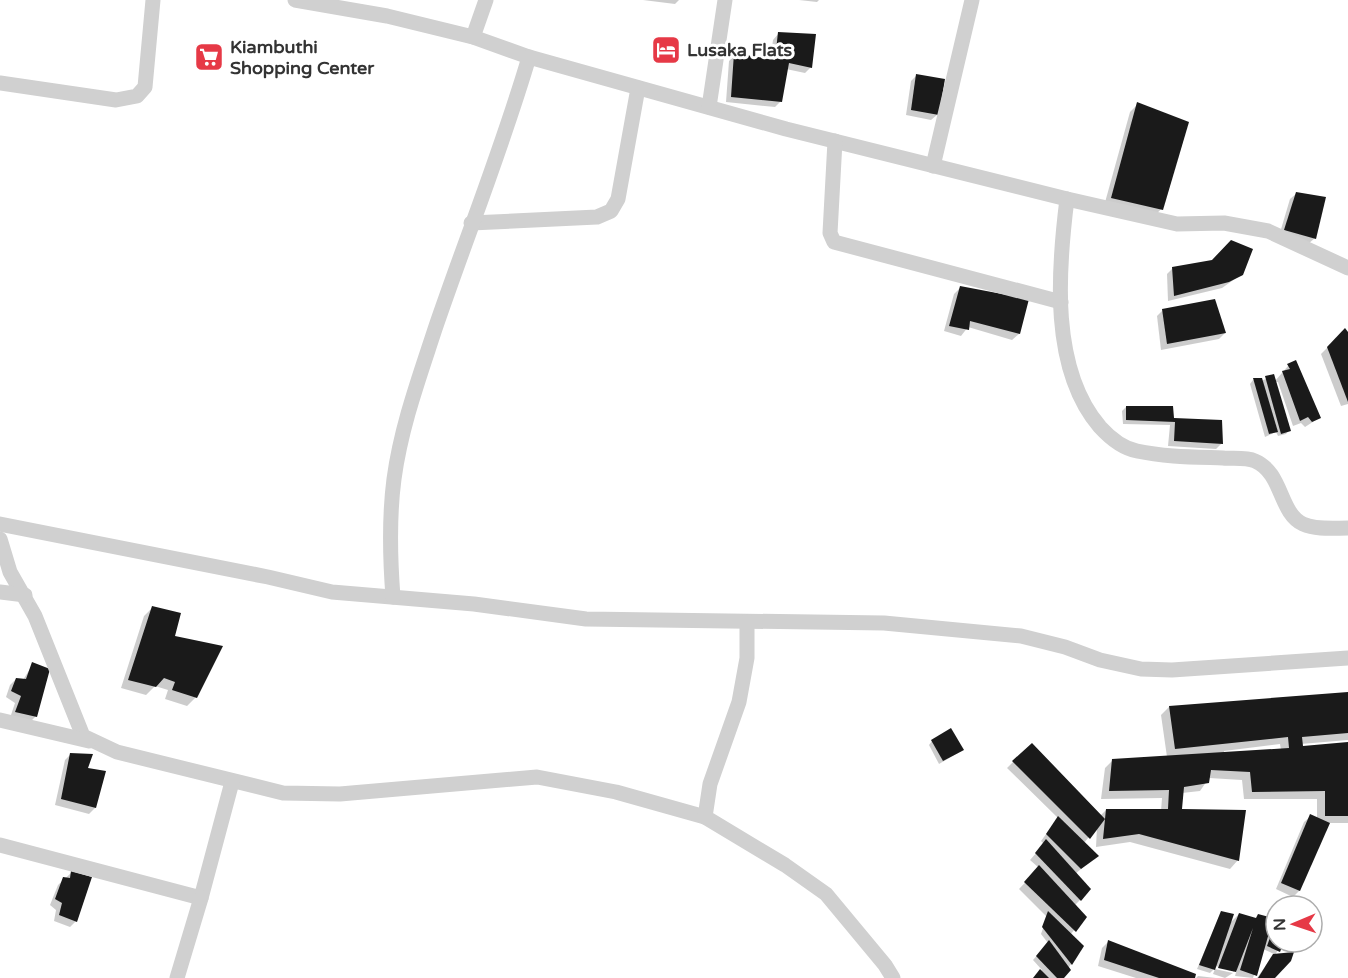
<svg xmlns="http://www.w3.org/2000/svg" width="1348" height="978" font-family="'Varela Round',sans-serif">
<rect width="100%" height="100%" fill="#fff"/>
<!-- shadow -->
<g fill="#0003" fill-rule="evenodd">
<polygon points="643,0 679,0 675,4"/>
<polygon points="799,0 819,0 817,2"/>
<polygon points="779,33 811,67 805,73 786,69 781,101 775,107 726,102 729,61 735,55 770,61 773,40"/>
<polygon points="917,75 938,114 931,120 906,115 911,81"/>
<polygon points="1138,104 1161,209 1153,218 1104,206 1130,112"/>
<polygon points="1297,193 1315,238 1308,244 1279,236 1290,199"/>
<polygon points="1173,268 1242,274 1222,288 1168,301 1167,274"/>
<polygon points="960,288 1027,300 1019,334 1012,340 968,327 961,336 944,331 954,294"/>
<polygon points="1163,310 1225,333 1219,339 1161,350 1157,316"/>
<polygon points="1345,330 1348,335 1348,404 1341,406 1321,354"/>
<polygon points="1296,362 1319,418 1305,427 1301,423 1293,426 1278,382 1275,382 1289,430 1286,434 1278,436 1276,432 1265,437 1250,384 1253,380 1261,381 1273,376 1275,381 1288,366"/>
<polygon points="1126,407 1173,422 1176,420 1222,443 1216,449 1168,446 1170,425 1123,424 1122,411"/>
<polygon points="153,607 173,637 196,697 187,706 165,699 168,690 155,686 146,695 121,688 144,616"/>
<polygon points="33,664 36,716 30,722 10,718 15,703 6,697 10,685 16,679 23,680"/>
<path d="M1348 694V740L1301 744V748L1348 743V823H1328L1299 891 1293 897 1276 889 1304 822 1311 816 1317 819V799H1244L1242 780 1209 778 1200 791 1182 793 1181 811 1238 860 1230 869 1130 842 1096 847 1097 827 1084 843 1097 856 1075 874 1080 900 1074 906 1085 917 1070 935 1082 947 1062 978H1034L1042 970 1033 960 1048 943 1041 934 1047 917 1019 889 1039 868 1030 860 1044 844 1041 841 1058 818 1007 768 1013 762 1031 745 1100 816 1106 810 1161 811 1162 798 1101 799 1105 768 1113 760 1167 757 1161 715 1169 707ZM1280 744 1281 750 1224 753V751Z"/>
<polygon points="932,741 963,750 939,764 929,745"/>
<polygon points="71,754 86,770 95,808 89,814 55,805 65,760"/>
<polygon points="71,873 76,921 70,927 54,921 56,910 50,905 58,885"/>
<polygon points="1221,912 1229,924 1239,914 1270,934 1276,919 1276,942 1283,942 1275,955 1274,978 1257,978 1274,954 1263,949 1253,978 1235,976 1237,969 1233,972 1233,970 1211,965 1214,969 1210,973 1197,969"/>
<polygon points="1108,942 1193,978 1136,978 1098,966 1102,948"/>
<polygon points="1215,969 1233,973 1225,978 1213,974"/>
<polygon points="1198,976 1216,978 1196,978"/>
</g>
<!-- building -->
<g fill="#1a1a1a">
<polygon points="778,32 816,34 812,68 789,63 782,102 731,97 734,53 775,60"/>
<polygon points="916,74 945,79 939,115 911,110"/>
<polygon points="1137,102 1189,122 1163,210 1111,198"/>
<polygon points="1296,192 1326,197 1316,239 1284,230"/>
<polygon points="1231,240 1253,249 1243,275 1229,282 1174,296 1172,267 1212,260"/>
<polygon points="960,286 1029,299 1020,334 970,321 969,330 949,326"/>
<polygon points="1215,299 1226,333 1167,344 1162,309"/>
<polygon points="1345,328 1348,332 1348,402 1327,347"/>
<polygon points="1296,360 1321,418 1312,422 1308,417 1300,421 1282,371 1290,369 1287,364"/>
<polygon points="1274,374 1291,431 1281,434 1265,376"/>
<polygon points="1253,378 1262,378 1278,432 1269,434"/>
<polygon points="1126,406 1173,406 1174,418 1222,420 1223,444 1174,441 1175,422 1126,420"/>
<polygon points="152,606 181,613 175,636 223,646 197,698 172,690 175,682 164,678 156,687 128,680"/>
<polygon points="32,662 50,669 37,717 15,712 21,696 11,691 16,678 26,679"/>
<polygon points="1348,692 1348,733 1302,737 1303,746 1348,742 1348,816 1325,816 1325,791 1252,792 1250,772 1211,770 1209,783 1184,787 1182,809 1246,810 1239,861 1139,834 1103,839 1105,819 1090,839 1012,761 1032,743 1105,819 1106,809 1168,809 1169,790 1109,791 1112,759 1289,748 1288,737 1175,749 1169,706"/>
<polygon points="951,728 964,750 943,761 931,740"/>
<polygon points="70,753 93,754 88,768 106,771 96,808 61,799"/>
<polygon points="1310,814 1330,823 1300,891 1281,883"/>
<polygon points="1058,816 1099,856 1081,869 1046,834"/>
<polygon points="1046,839 1091,889 1081,901 1035,853"/>
<polygon points="1039,865 1087,917 1076,932 1024,882"/>
<polygon points="71,871 92,877 77,922 59,915 62,903 55,899 63,877 70,878"/>
<polygon points="1048,911 1084,946 1072,965 1042,927"/>
<polygon points="1221,911 1234,914 1215,970 1199,965"/>
<polygon points="1239,913 1256,918 1258,914 1273,918 1257,976 1240,970 1253,928 1236,972 1218,968"/>
<polygon points="1276,921 1276,942 1284,942 1280,952 1267,946"/>
<polygon points="1049,940 1071,970 1064,978 1057,978 1036,956"/>
<polygon points="1108,940 1196,974 1195,978 1159,978 1104,960"/>
<polygon points="1294,952 1291,961 1275,978 1258,978 1273,954"/>
<polygon points="1040,969 1049,978 1033,978"/>
</g>
<g fill="none" stroke-linecap="round" stroke-linejoin="round">
<!-- minor -->
<g stroke="#d0d0d0" stroke-width="15">
<polyline points="295,0 387,16 473,37 529,57 786,129 1067,199 1177,224 1224,223 1268,231 1348,268"/>
<polyline points="473,37 486,0"/>
<polyline points="0,83 116,100 137,96 145,87 153,0"/>
<polyline points="709,107 725,0"/>
<polyline points="835,141 830,233 834,242 1061,302"/>
<polyline points="933,166 972,0"/>
<path d="M1067 199C1058 270 1050 369 1100 427 1110 438 1122 448 1137 451 1165 457 1195 457 1223 458 1233 459 1246 457 1255 461 1283 473 1279 513 1303 524 1316 530 1334 528 1348 528"/>
<polyline points="471,223 597,217 611,211 618,199 638,88"/>
<polyline points="0,524 268,577 332,592 474,604 586,619 884,623 1021,636 1065,647 1100,660 1141,669 1172,670 1348,658"/>
<polyline points="0,539 10,572 35,616 83,736 117,752 283,793 340,794 537,777 616,792 705,817"/>
<polyline points="0,592 25,595"/>
<path d="M393 597C390 558 389 517 394 479 401 427 419 378 435 329 466 238 502 149 529 57"/>
<polyline points="747,622 747,658 739,702 710,784 705,817 785,865 826,894 885,965 893,978"/>
<polyline points="0,720 89,741"/>
<polyline points="0,845 201,898 232,782"/>
<polyline points="177,978 201,898"/>
</g>
</g>
<!-- icons -->
<defs>
<g id="hotel-square" transform="scale(1.5)"><rect x="-9" y="-9" width="18" height="18" rx="4" fill="#e63946" stroke="#fff"/><path d="M-6-4.5h1.5V1H6V5H4.5V3h-9V5H-6ZM-4 0a1.8 1.8 0 1 1 3.6 0ZM.5 0V-2.5h3Q6-2.5 6 0Z" fill="#fff"/></g>
<g id="supermarket-square" transform="scale(1.5)"><rect x="-9" y="-9" width="18" height="18" rx="4" fill="#e63946" stroke="#fff"/><path d="M-6-5.5h2.5l.6 2H6L4.5 2H-2.5L-4.4-4H-6ZM-1.5 3.2a1.3 1.3 0 1 0 .1 0ZM3 3.2a1.3 1.3 0 1 0 .1 0Z" fill="#fff"/></g>
</defs>
<g fill-rule="evenodd">
<use href="#hotel-square" x="666" y="50"/>
<use href="#supermarket-square" x="209" y="57"/>
</g>
<g text-anchor="middle" stroke-width="6" stroke-linejoin="round" paint-order="stroke">
<!-- poi labels -->
<g font-size="18" font-weight="bold" fill="#333" stroke="#fff" text-anchor="start">
<text x="230" y="53">Kiambuthi<tspan x="230" dy="21">Shopping Center</tspan></text>
<text x="687" y="56">Lusaka Flats</text>
</g>
</g>
<!-- north arrow -->
<g transform="translate(1294 924) rotate(268)"><circle r="28" fill="#ffffff" stroke="#adadad" stroke-width="1.5"/>
<path d="M0-4.5L10 22L0 15L-10 22Z" fill="#e63946"/>
<text y="-9" font-size="16" font-weight="bold" text-anchor="middle" fill="#333333">N</text>
</g>
</svg>
